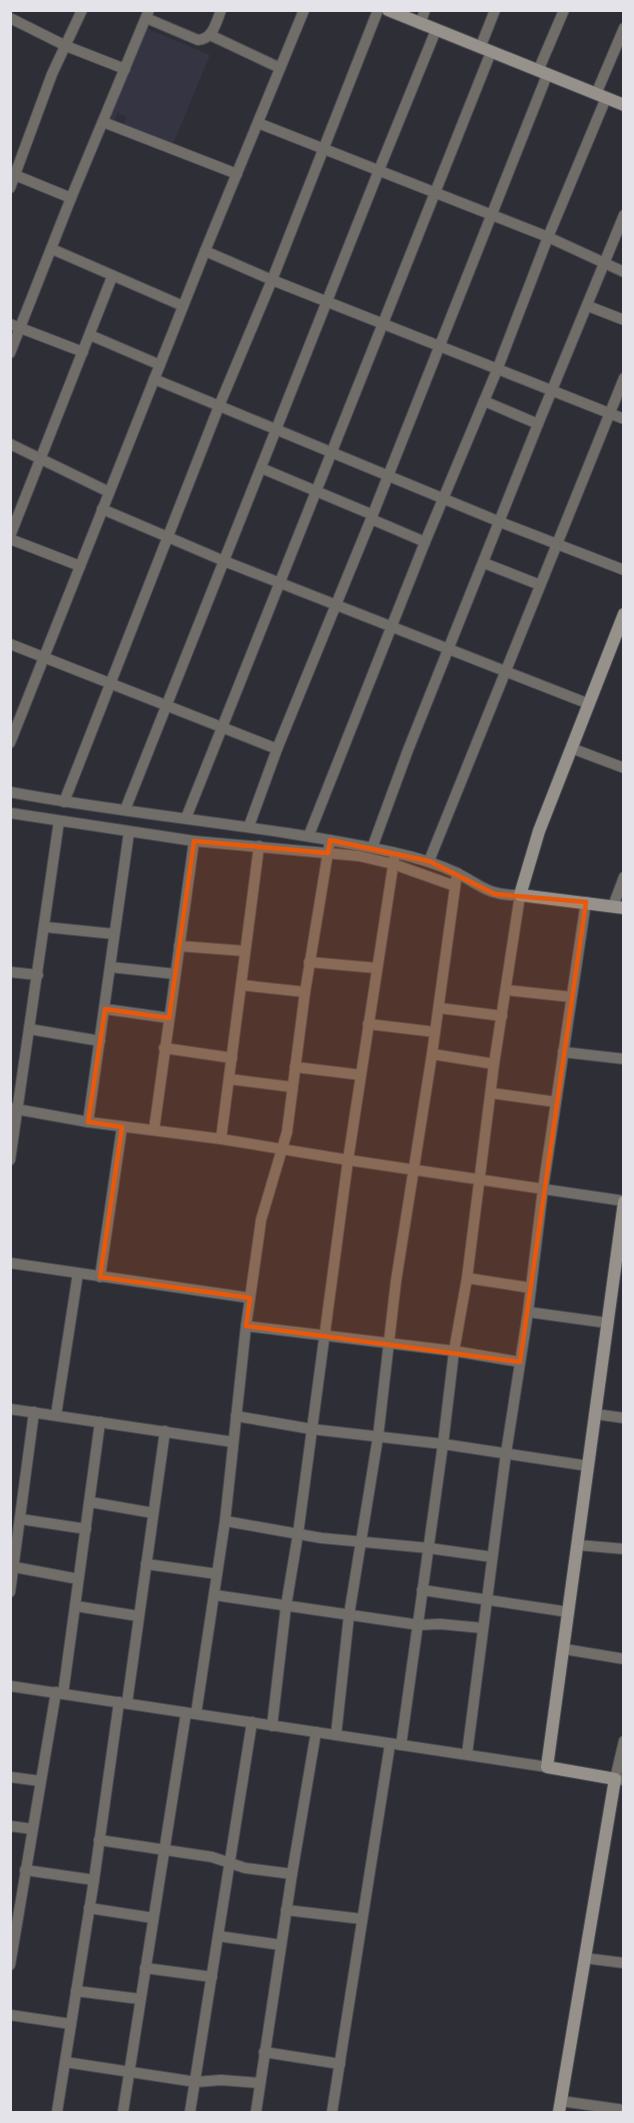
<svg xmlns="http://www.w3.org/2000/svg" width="634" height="2123" font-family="Manrope,sans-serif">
<rect width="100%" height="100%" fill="#2e2e37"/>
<!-- built -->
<polygon fill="#353443" points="146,28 210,55 173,144 124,124 127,117 118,113 114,121 109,119"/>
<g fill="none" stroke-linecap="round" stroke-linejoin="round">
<!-- street casing -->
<g stroke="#4b4b53" stroke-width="12">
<g id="street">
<polyline points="10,18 66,46 125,69"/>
<path d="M146 18 198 40C213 39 216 23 221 10"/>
<polyline points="420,24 425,10"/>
<polyline points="210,35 280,68"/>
<polyline points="480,48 495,10"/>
<polyline points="538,71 564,10"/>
<polyline points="596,94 624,28"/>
<polyline points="103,122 237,174"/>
<polyline points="258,123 548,237 624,272"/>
<polyline points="10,173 71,198"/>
<polyline points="10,188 52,74 82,10"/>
<polyline points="52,249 183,306"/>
<polyline points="205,251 272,280 624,419"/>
<polyline points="588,306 624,320"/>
<polyline points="10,324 83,352"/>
<polyline points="90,335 160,365"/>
<polyline points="10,353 71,198 149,10"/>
<polyline points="154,379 500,522 624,570"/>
<polyline points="484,401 538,424"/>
<polyline points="10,444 109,492"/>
<polyline points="261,468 373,515"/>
<polyline points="102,509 224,561 589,704"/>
<polyline points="371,519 425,542"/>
<polyline points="10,536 112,277"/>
<polyline points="10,539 80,566"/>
<polyline points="484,563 540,585"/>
<polyline points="10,644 277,749"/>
<polyline points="10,743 205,251 304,10"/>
<polyline points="571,748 624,768"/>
<path d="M10 792C137 816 266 825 392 852 415 857 436 863 457 873 482 886 489 896 520 895L494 1064 467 1278 454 1351 443 1444 401 1745"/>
<polyline points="64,802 219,406 272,280 378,10"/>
<polyline points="125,810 379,170 436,30"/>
<polyline points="10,813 194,841 359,856 393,864 455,886"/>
<polyline points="186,818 491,52"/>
<polyline points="249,826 277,749 371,519 547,75"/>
<polyline points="309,835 425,542 497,370 548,237 606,98"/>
<polyline points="372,848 408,750 538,424 624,215"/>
<polyline points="429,861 624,378"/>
<polyline points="613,906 624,877"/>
<polyline points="45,927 114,934"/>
<polyline points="179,946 245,951"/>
<polyline points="309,962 376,968"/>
<polyline points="110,967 175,974"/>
<polyline points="10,972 38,975"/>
<polyline points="241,985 305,992"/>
<polyline points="506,990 571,997"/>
<polyline points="439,1008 502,1016"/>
<polyline points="105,1009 169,1018"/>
<polyline points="368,1024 435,1032"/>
<polyline points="29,1029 100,1041"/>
<polyline points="164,1048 232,1058"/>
<polyline points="563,1052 624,1059"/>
<polyline points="432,1054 494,1064"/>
<polyline points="295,1067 361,1075"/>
<polyline points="229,1079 292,1087"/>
<polyline points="491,1093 556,1102"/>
<polyline points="10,1108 88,1122 221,1139 348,1160 624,1201"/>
<polyline points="88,1122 129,832"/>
<polyline points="154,1130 194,841"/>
<polyline points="221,1139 259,846"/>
<polyline points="10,1160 59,821"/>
<polyline points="10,1263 250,1298"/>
<polyline points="100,1277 122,1127"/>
<polyline points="467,1278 531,1288"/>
<polyline points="528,1312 608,1323"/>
<polyline points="246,1326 454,1351 520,1362"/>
<polyline points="10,1409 233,1442"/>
<polyline points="595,1414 624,1418"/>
<polyline points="56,1415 78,1273"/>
<polyline points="236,1416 311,1429 443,1444 588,1466"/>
<polyline points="90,1502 153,1513"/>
<polyline points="20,1519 86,1529"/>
<polyline points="225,1521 321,1538 428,1548 492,1557"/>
<polyline points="578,1545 624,1549"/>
<polyline points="146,1564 217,1574"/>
<polyline points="14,1567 78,1579"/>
<polyline points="422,1590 568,1612"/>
<polyline points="10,1592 34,1412"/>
<polyline points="214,1595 419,1625 440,1624 482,1628"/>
<polyline points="75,1606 138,1616"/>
<polyline points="564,1649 624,1659"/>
<polyline points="10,1686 547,1767"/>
<polyline points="63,1694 100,1422"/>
<polyline points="127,1703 165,1431"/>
<polyline points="196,1714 225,1521 246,1326 259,1235 261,1220 287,1132 305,992 330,840"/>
<polyline points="272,1726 286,1606 298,1534 348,1160 395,853"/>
<polyline points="336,1735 349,1615 378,1437 396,1281 432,1054 457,873"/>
<polyline points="624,1741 615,1779 624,1780"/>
<polyline points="467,1754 506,1453 528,1312 543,1189 586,902"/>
<polyline points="10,1777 40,1781"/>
<polyline points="10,1826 32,1829"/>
<polyline points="99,1840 212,1857 245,1868 292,1874"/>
<polyline points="25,1870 94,1880"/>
<polyline points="89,1908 153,1918"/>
<polyline points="286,1910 362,1919"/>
<polyline points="218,1936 281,1945"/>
<polyline points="584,1958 624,1963"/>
<polyline points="10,1965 56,1692"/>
<polyline points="145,1968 212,1977"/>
<polyline points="76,1991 140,1999"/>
<polyline points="10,2015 71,2024"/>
<polyline points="264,2052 340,2064"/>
<polyline points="65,2062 196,2082 221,2080 260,2083"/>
<polyline points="561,2101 624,2110"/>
<polyline points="57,2112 94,1880 119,1702"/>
<polyline points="123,2112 186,1713"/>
<polyline points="190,2112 252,1722"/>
<polyline points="256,2112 292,1874 316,1732"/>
<polyline points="332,2112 390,1744"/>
</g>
</g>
<!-- secondary casing -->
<g stroke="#4b4b53" stroke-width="14">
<g id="secondary">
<polyline points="388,10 624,105"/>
<polyline points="624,614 539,831 520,895 624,908"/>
<polyline points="559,2112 615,1779 547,1767 624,1202"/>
</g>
</g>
<!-- street -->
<use href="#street" stroke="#716e69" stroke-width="10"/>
<!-- secondary -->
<use href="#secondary" stroke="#96918a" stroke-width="12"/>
</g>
<!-- marked area -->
<path fill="#e8590c" fill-opacity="0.2" stroke="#e8590c" stroke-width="4.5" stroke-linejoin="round" d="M330 840 429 861 495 894 586 902 520 1362 246 1326 250 1298 100 1277 122 1127 88 1122 105 1009 169 1018 194 841 328 853Z"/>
<!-- border -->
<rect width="634" height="2123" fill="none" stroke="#e3e3e9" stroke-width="24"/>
</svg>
